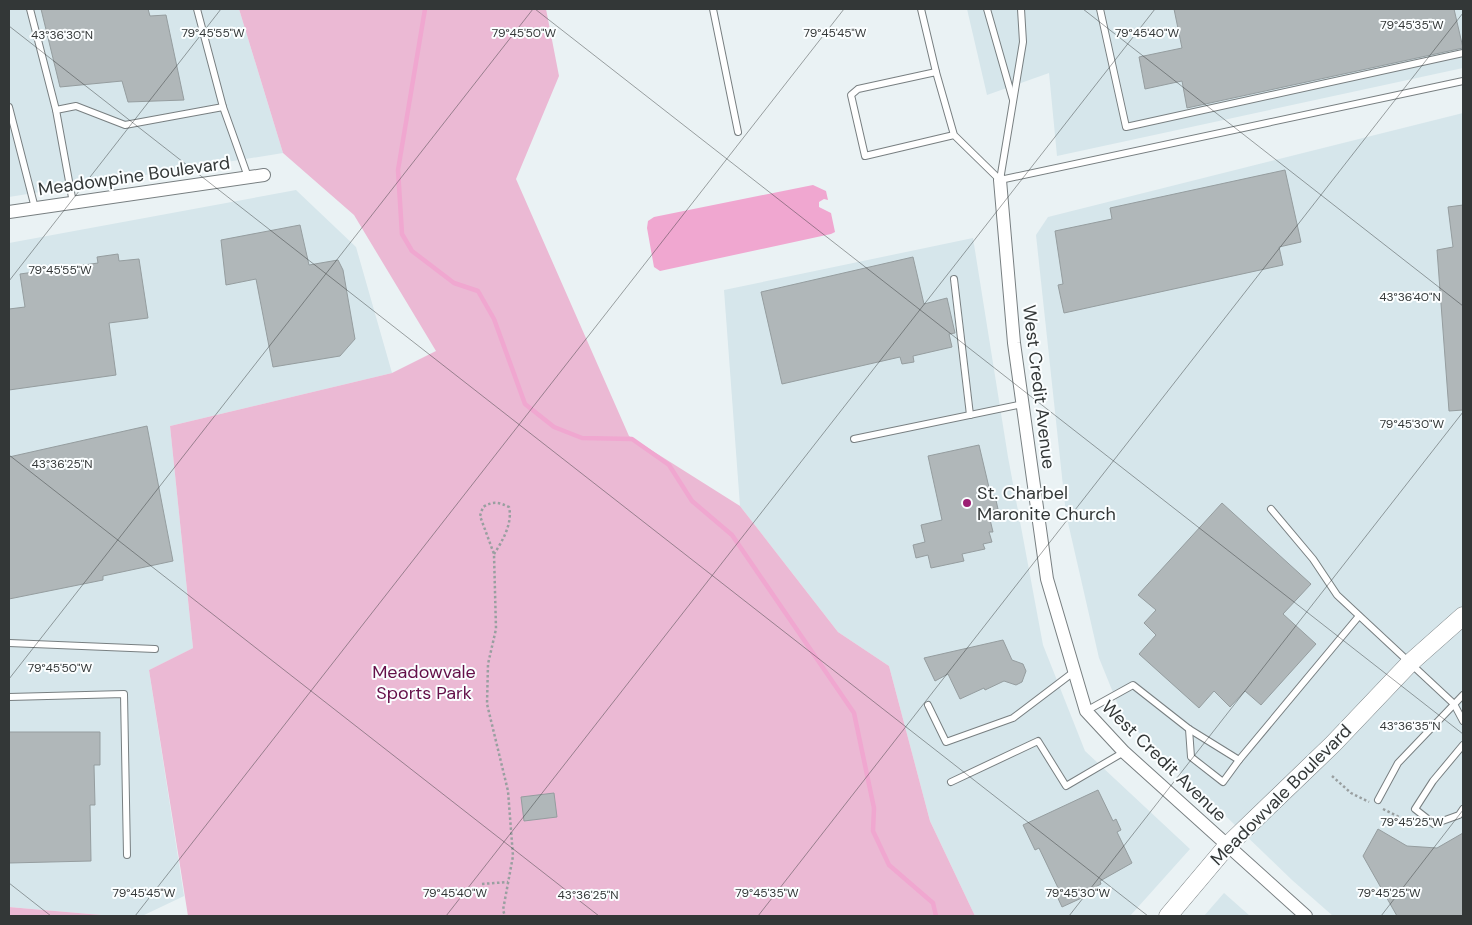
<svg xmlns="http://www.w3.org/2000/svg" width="1472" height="925" font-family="'DM Sans',sans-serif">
<rect width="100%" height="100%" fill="#eaf2f4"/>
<!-- built -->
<g fill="#d6e6eb">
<polygon points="9,9 239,9 283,153 9,197"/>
<polygon points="967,9 1463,9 1463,68 1057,156 1049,73 987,95"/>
<polygon points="1463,113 1463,916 1333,916 1292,880 1123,717 1099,658 1066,514 1036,235 1048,217"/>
<polygon points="296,190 356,247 392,373 170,426 193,648 149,670 184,896 142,916 113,916 9,907 9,243"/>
<polygon points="973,238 1008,457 1043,645 1085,751 1190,849 1130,916 975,916 930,821 889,666 838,632 740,506 724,290"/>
<polygon points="1224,893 1250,916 1204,916"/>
</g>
<!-- green -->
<g fill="#ebb9d4">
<polygon points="239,9 546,9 559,76 516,179 629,436 740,506 838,632 889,666 930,821 975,916 188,916 149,670 193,648 170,426 392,373 436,351 354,215 283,153"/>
<polygon points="9,907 113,916 9,916"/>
</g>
<!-- water -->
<polygon fill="#f0a7d0" points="813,185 826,191 828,200 824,199 819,202 819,207 831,213 835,232 831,234 660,271 654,267 647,228 648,221 654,217"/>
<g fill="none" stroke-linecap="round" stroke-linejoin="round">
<!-- stream -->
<polyline stroke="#f0a7d0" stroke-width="4.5" points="425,9 398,170 402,234 412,251 454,283 478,291 494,319 525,404 554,427 582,438 632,439 669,465 692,501 732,535 854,713 874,808 873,831 889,865 933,903 936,916"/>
</g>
<!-- building -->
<g fill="#b0b7b9" stroke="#959d9f">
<polygon points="41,9 148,9 150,16 166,15 184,100 128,102 122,81 60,87"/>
<polygon points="1174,9 1454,9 1463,48 1187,108 1182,81 1145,89 1139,57 1182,48"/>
<polygon points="1285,170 1301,242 1279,247 1283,265 1064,313 1058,285 1063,284 1055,231 1112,219 1110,208"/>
<polygon points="1463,205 1463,410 1449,411 1437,250 1453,247 1448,207"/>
<polygon points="300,225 309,265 338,260 343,270 355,339 340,356 273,367 256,279 226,285 221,240"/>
<polygon points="118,254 119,261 139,259 148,318 109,323 116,375 9,390 9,309 25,307 20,274 98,263 97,257"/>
<polygon points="913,257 924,304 947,298 955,333 949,334 952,347 913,356 914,362 902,364 900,357 782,384 761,292"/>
<polygon points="147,426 173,561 103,576 103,580 9,599 9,457"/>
<polygon points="979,445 991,496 995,496 998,509 988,511 993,532 989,532 992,542 983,544 985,549 962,554 964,561 931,568 928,555 916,558 913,545 925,542 921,525 942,520 928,456"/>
<polygon points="1222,503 1311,584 1283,614 1316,644 1261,705 1245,691 1230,707 1214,691 1199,708 1139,654 1156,635 1144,623 1156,610 1138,595"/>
<polygon points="1003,640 1012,660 1023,664 1026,671 1022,682 1016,685 1004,681 985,690 984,688 960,699 948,674 935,681 924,658"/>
<polygon points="9,732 100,732 100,765 94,765 95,805 90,805 91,861 9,863"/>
<polygon points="1098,790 1113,821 1116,819 1121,830 1117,832 1132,863 1100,881 1101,884 1086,892 1088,895 1062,907 1056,894 1060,892 1039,848 1035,850 1023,825"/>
<polygon points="554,793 557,817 524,821 521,797"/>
<polygon points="1378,829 1407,846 1437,848 1463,833 1463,916 1397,916 1363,856"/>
</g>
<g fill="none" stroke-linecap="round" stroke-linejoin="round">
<!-- lane casing -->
<g stroke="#787f81" stroke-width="8">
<g id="lane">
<polyline points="30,9 56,110"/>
<polyline points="197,9 223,107 248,177"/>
<polyline points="713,9 738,132"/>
<polyline points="921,9 936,72"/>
<polyline points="987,9 1013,100"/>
<polyline points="1100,9 1126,127 1463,53"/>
<polyline points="9,107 35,208"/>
<polyline points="954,135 936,72 858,89 851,95 865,156 954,135 1000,180"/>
<polyline points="1000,180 1463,81"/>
<polyline points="1000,180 1023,42 1021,9"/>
<polyline points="73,203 56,110 76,106 125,125 223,107"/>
<polyline points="954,279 970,415"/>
<polyline points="854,439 1023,404"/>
<polyline points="1271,509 1313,559 1337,595 1454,704 1463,721"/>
<polyline points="9,643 155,649"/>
<polyline points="9,697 124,694 127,855"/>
<polyline points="928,705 946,742 1013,718 1075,671"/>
<polyline points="1086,711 1133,685 1189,729 1191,757 1223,782 1239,760 1359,616"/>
<polyline points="1189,729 1239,760"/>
<polyline points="1463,745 1433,781 1415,809 1434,824 1459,815 1463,809"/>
<polyline points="951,782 1038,741 1066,786 1124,752"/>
<polyline points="1378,800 1398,763 1463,695"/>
</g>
</g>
<!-- street casing -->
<g stroke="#787f81" stroke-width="14">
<g id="street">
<polyline points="1000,180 1014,343 1047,579 1086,711 1124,752 1306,916"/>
<polyline points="9,212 264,175"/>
</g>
</g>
<!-- secondary casing -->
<g stroke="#787f81" stroke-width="19">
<polyline id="secondary" points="1168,916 1227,846 1333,744 1410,663 1463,616"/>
</g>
<!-- path -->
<g stroke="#999fa0" stroke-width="2.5" stroke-dasharray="2.5 2.5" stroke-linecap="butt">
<path d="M494 554C502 542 513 523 509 507 499 502 493 501 483 507L480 516 494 554 496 629 488 664 487 704 508 791 513 856 503 910 505 916"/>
<polyline points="1332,776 1351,793 1369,802"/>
<polyline points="1383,809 1413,824"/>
<polyline points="482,884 508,882"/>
</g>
<!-- lane -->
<use href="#lane" stroke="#fff" stroke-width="6"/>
<!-- street -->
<use href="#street" stroke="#fff" stroke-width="12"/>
<!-- secondary -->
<use href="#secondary" stroke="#fff" stroke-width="18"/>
</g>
<!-- ticks -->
<path fill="none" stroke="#333737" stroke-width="1" stroke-opacity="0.45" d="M535 9 1463 734M1083 9 1463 306M9 26 1148 916M9 281 221 9M9 455 599 916M9 679 533 9M9 883 51 916M135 916 844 9M446 916 1155 9M758 916 1463 13M1069 916 1463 412M1381 916 1463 810"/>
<!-- markers -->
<circle fill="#9c1e73" stroke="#fbfeff" stroke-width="2" cx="967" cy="503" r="5"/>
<g text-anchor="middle" stroke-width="4" stroke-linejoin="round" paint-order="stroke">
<!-- street labels -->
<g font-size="18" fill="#333737" stroke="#fbfeff">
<text transform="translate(134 176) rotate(-8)" y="6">Meadowpine Boulevard</text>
<text transform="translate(1039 387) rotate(83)" y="6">West Credit Avenue</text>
<text transform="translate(1164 761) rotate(44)" y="6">West Credit Avenue</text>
<text transform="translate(1281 795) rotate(-45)" y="6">Meadowvale Boulevard</text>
</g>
<!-- poi labels -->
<g font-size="18" fill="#333737" stroke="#fbfeff" text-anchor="start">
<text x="977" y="499">St. Charbel<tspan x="977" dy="21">Maronite Church</tspan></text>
</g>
<!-- park labels -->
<g font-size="18" fill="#641049" stroke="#fbfeff">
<text x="424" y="678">Meadowvale<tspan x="424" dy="21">Sports Park</tspan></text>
</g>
</g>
<g font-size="12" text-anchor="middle" fill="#333737" stroke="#fbfeff" stroke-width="4" stroke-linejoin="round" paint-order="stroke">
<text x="1412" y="29">79°45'35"W</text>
<text x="213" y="37">79°45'55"W</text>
<text x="524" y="37">79°45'50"W</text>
<text x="1147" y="37">79°45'40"W</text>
<text x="835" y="37">79°45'45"W</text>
<text x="62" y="39">43°36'30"N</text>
<text x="60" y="274">79°45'55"W</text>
<text x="1410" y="301">43°36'40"N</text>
<text x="1412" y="428">79°45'30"W</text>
<text x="62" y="468">43°36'25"N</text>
<text x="60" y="672">79°45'50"W</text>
<text x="1410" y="730">43°36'35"N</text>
<text x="1412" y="826">79°45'25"W</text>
<text x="144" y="897">79°45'45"W</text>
<text x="455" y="897">79°45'40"W</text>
<text x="767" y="897">79°45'35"W</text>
<text x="1078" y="897">79°45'30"W</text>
<text x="1389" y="897">79°45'25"W</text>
<text x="588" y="899">43°36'25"N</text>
</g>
<!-- border -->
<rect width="1472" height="925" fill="none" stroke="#333737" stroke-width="20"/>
</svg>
